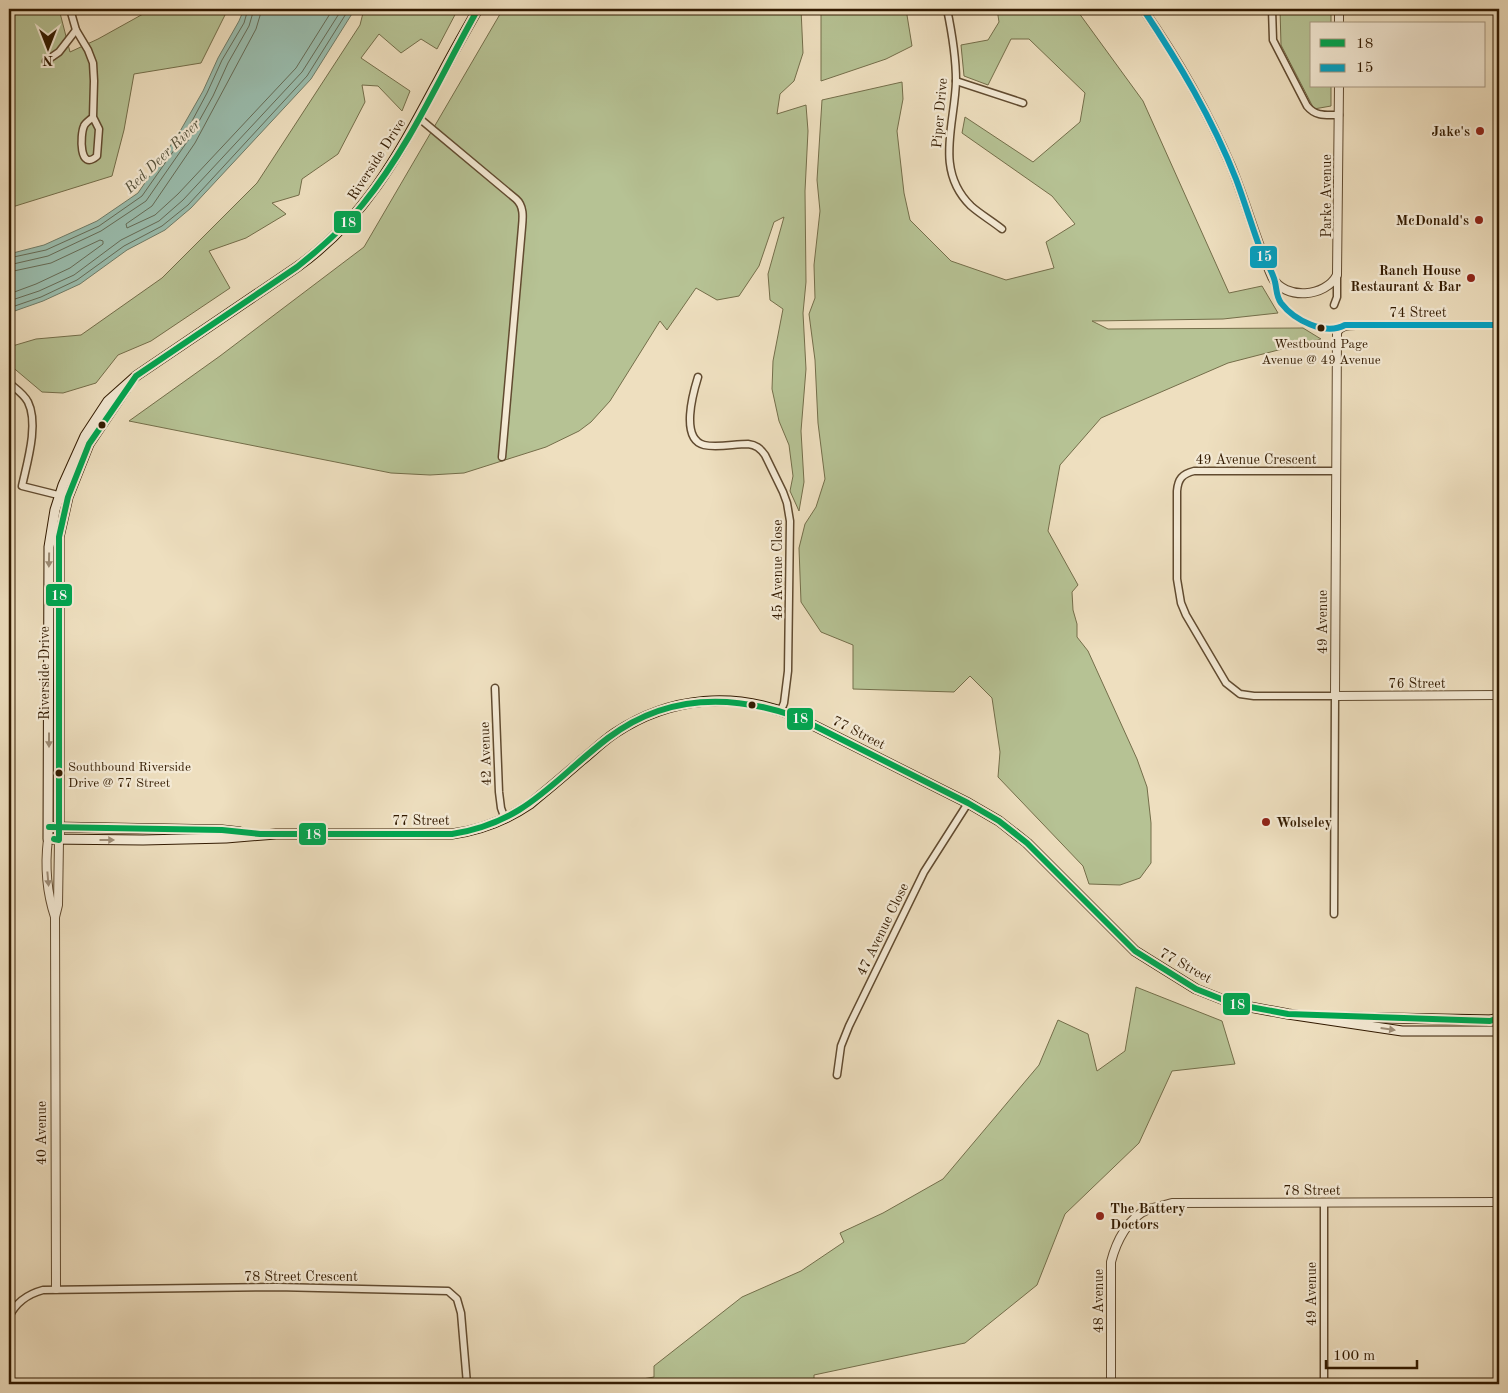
<svg xmlns="http://www.w3.org/2000/svg" width="1508" height="1393" font-family="'Old Standard TT',serif">
<rect width="100%" height="100%" fill="#eedfbf"/>
<filter id="stains"><feTurbulence type="fractalNoise" baseFrequency=".004" numOctaves="4"/><feColorMatrix values="0 0 0 0 .2 0 0 0 0 .09 0 0 0 0 .02 0 0 0 .5 -.17"/></filter>
<radialGradient id="worn" r=".72"><stop offset=".6" stop-color="#630" stop-opacity="0"/><stop offset="1" stop-color="#630" stop-opacity=".3"/></radialGradient>
<!-- green -->
<g fill="#b6c294" stroke="#746e4a">
<polygon points="9,9 59,9 70,52 98,39 152,9 228,9 201,63 134,74 124,130 112,176 9,208"/>
<polygon points="364,9 458,9 437,49 421,39 401,53 379,34 361,58 410,91 402,111 378,86 362,85 365,102 338,154 302,179 299,195 272,203 286,214 246,238 209,251 230,288 151,341 118,355 96,383 63,393 42,392 10,365 9,347 36,339 81,335 162,278 257,183 360,25"/>
<polygon points="503,9 801,9 803,53 794,81 780,94 777,114 806,105 808,131 805,191 806,282 803,313 806,369 801,431 804,482 799,511 790,491 793,476 789,445 779,421 772,389 773,361 783,309 770,300 768,274 784,217 774,222 759,266 739,296 717,300 696,288 667,330 660,321 610,401 591,422 579,431 546,447 464,473 430,475 391,473 129,421 220,356 364,247"/>
<polygon points="821,9 906,9 912,46 886,59 821,81"/>
<polygon points="997,9 1076,9 1143,101 1229,293 1262,286 1278,313 1223,319 1092,321 1108,329 1303,328 1321,339 1228,363 1101,418 1060,465 1048,531 1078,585 1072,592 1073,610 1077,624 1077,637 1088,651 1137,759 1147,787 1151,823 1151,863 1140,878 1120,885 1089,884 1083,866 998,777 1000,752 992,698 970,676 954,692 853,689 853,645 821,632 801,602 799,548 805,524 816,507 825,479 818,423 815,360 809,314 815,298 814,265 820,211 817,180 822,100 902,82 903,99 897,131 904,193 910,220 951,261 1006,280 1054,268 1046,242 1075,224 1052,196 962,133 965,117 1033,162 1080,122 1085,93 1029,39 1011,39 988,85 964,76 961,45 988,40 999,22"/>
<polygon points="1280,9 1331,9 1331,24 1312,24 1312,86 1331,86 1331,106 1314,109 1281,45"/>
<polygon points="1136,987 1222,1021 1235,1064 1172,1071 1139,1143 1065,1214 1037,1285 965,1343 814,1375 814,1384 631,1384 631,1381 654,1377 654,1366 742,1297 801,1271 844,1242 840,1233 883,1213 943,1179 1039,1065 1058,1020 1088,1034 1097,1071 1125,1051"/>
</g>
<!-- water -->
<polygon fill="#9abdae" stroke="#707c68" points="244,9 355,9 311,79 191,208 165,230 127,250 80,284 43,301 9,313 9,254 44,245 97,221 138,193 179,133 203,91 218,58 239,21"/>
<g fill="none" stroke-linecap="round" stroke-linejoin="round">
<!-- shore -->
<g stroke="#666c57" stroke-width="1">
<polyline points="262,9 256,29 195,143 152,206 126,224 127,228 155,215 178,194 296,68 333,9"/>
<polyline points="9,258 46,250 99,226 142,196 184,136 207,93 222,60 244,23 248,9"/>
<polyline points="9,265 48,256 101,231 146,201 189,139 213,96 228,63 249,26 254,9"/>
<polyline points="9,272 51,263 100,240 103,241 103,244 70,268 36,284 9,294"/>
<polyline points="9,301 39,291 74,275 121,240 159,221 183,200 302,72 342,9"/>
<polyline points="9,308 41,297 77,280 124,246 162,226 188,205 307,76 349,9"/>
</g>
<!-- minor casing -->
<g stroke="#614b30" stroke-width="9">
<g id="minor">
<path d="M70 9 76 30 88 50 93 63 94 81 93 117 99 129 97 156C79 172 80 135 84 126 85 123 90 120 93 117"/>
<path d="M947 9C952 33 956 56 956 81 955 124 934 170 971 206 980 214 992 221 1002 229"/>
<path d="M1272 9 1273 40 1307 106C1316 117 1326 115 1339 115"/>
<polyline points="46,61 59,52 76,30"/>
<polyline points="956,81 1023,103"/>
<path d="M419 118 516 199C524 206 523 217 522 227L502 457"/>
<polyline points="1334,305 1337,297 1337,275"/>
<path d="M698 377C693 393 680 439 704 445 717 448 734 444 748 444 756 445 760 448 765 455L783 492 787 503 790 521 788 671 784 703 781 710"/>
<path d="M9 383C16 389 24 394 28 402 39 424 27 463 22 486L62 496"/>
<polyline points="495,688 499,792 501,808 505,819"/>
<path d="M1334 914 1335 696H1254L1240 694 1226 683 1186 615 1181 603 1177 579V491C1178 479 1182 474 1194 471H1335"/>
<polyline points="837,1075 841,1046 849,1026 924,872 968,803"/>
<path d="M9 1317C16 1302 28 1294 43 1290L276 1287 448 1291 457 1299 461 1313 467 1384"/>
<polyline points="1324,1384 1324,1203"/>
</g>
</g>
<!-- tertiary casing -->
<g stroke="#614b30" stroke-width="10">
<g id="tertiary">
<path d="M1143 9C1177 58 1207 110 1231 166 1246 202 1256 241 1272 277 1285 301 1326 297 1337 275L1339 86"/>
<polyline points="1339,24 1339,9"/>
<path d="M1499 325H1356C1348 325 1341 325 1337 332L1335 696 1499 695"/>
<path d="M48 839C45 864 47 893 55 917"/>
<polyline points="56,1289 55,917 58,905 59,840"/>
<path d="M1111 1384V1262C1116 1242 1128 1217 1149 1209 1156 1207 1165 1205 1172 1203L1499 1202"/>
</g>
</g>
<!-- secondary casing -->
<g stroke="#321a00" stroke-width="11">
<g id="secondary">
<path d="M478 9C466 30 454 51 443 72 402 148 369 216 297 267L136 376 108 401 85 436 63 485 55 510 49 547 48 839 143 840 226 838 276 834H452C481 830 505 821 530 804 547 790 565 775 582 760 593 751 603 741 615 733 671 696 735 691 797 717L968 803 999 821 1027 843 1135 951 1196 989 1234 1004 1288 1014 1402 1031H1499"/>
<polyline points="53,827 222,830 240,832"/>
<polyline points="59,840 59,537 68,497 89,444 126,389"/>
<polyline points="1338,1017 1495,1020"/>
</g>
</g>
<!-- primary casing -->
<g stroke="#321a00" stroke-width="12">
<polyline id="primary" points="1490,1021 1499,1018"/>
</g>
<!-- minor -->
<use href="#minor" stroke="#f4ead5" stroke-width="6"/>
<!-- tertiary -->
<use href="#tertiary" stroke="#f4ead5" stroke-width="8"/>
<!-- secondary -->
<use href="#secondary" stroke="#f4ead5" stroke-width="9"/>
<!-- primary -->
<use href="#primary" stroke="#eedfbf" stroke-width="10"/>
<!-- bus-1 casing -->
<g stroke="#f4ead5" stroke-width="10">
<g id="bus-1">
<path d="M49 827 222 830 260 834H452C527 822 553 780 608 738 666 694 732 694 797 717L968 803 999 821 1027 843 1135 951 1196 989 1234 1004 1288 1014 1490 1021 1499 1018"/>
<path d="M54 839 59 840V537L68 497 89 444 136 376 297 267C321 248 344 228 363 204 411 145 441 74 478 9"/>
</g>
</g>
<!-- bus-2 casing -->
<g stroke="#f4ead5" stroke-width="10">
<path id="bus-2" d="M1143 9C1179 63 1212 118 1236 179 1245 203 1252 227 1261 251 1265 260 1273 272 1275 282 1277 290 1276 296 1281 303 1294 320 1325 336 1345 325H1499"/>
</g>
<!-- bus-1 -->
<use href="#bus-1" stroke="#00a651" stroke-width="6"/>
<!-- bus-2 -->
<use href="#bus-2" stroke="#02a2c4" stroke-width="6"/>
</g>
<!-- one-way arrows -->
<defs><path id="oneway-solid" d="M-6-.8H1V-3.2L6.5 0L1 3.2V.8H-6Z" transform="scale(1.25)"/></defs>
<g fill="#9d8c75">
<use href="#oneway-solid" transform="translate(49 560) rotate(91)"/>
<use href="#oneway-solid" transform="translate(49 740) rotate(90)"/>
<use href="#oneway-solid" transform="translate(107 840)"/>
<use href="#oneway-solid" transform="translate(48 879) rotate(85)"/>
<use href="#oneway-solid" transform="translate(1388 1029) rotate(8)"/>
</g>
<!-- markers -->
<g fill="#8f2418" stroke="#f4ead5" stroke-width="2">
<circle cx="1480" cy="131" r="5"/>
<circle cx="1479" cy="220" r="5"/>
<circle cx="1471" cy="278" r="5"/>
<circle cx="1266" cy="822" r="5"/>
<circle cx="1100" cy="1216" r="5"/>
</g>
<g fill="#321a00" stroke="#f4ead5" stroke-width="2">
<circle cx="1321" cy="328" r="4.5"/>
<circle cx="102" cy="425" r="4.5"/>
<circle cx="752" cy="705" r="4.5"/>
<circle cx="59" cy="773" r="4.5"/>
</g>
<g text-anchor="middle" stroke-width="4.5" stroke-linejoin="round" paint-order="stroke">
<!-- bus labels -->
<g font-size="13" fill="#321a00" stroke="#f4ead5">
<text x="1321" y="348">Westbound Page<tspan x="1321" dy="16">Avenue @ 49 Avenue</tspan></text>
<text x="68" y="771" text-anchor="start">Southbound Riverside<tspan x="68" dy="16">Drive @ 77 Street</tspan></text>
</g>
<!-- street labels -->
<g font-size="14" fill="#321a00" stroke="#f4ead5">
<text transform="translate(939 113) rotate(-85)" y="5">Piper Drive</text>
<text transform="translate(376 159) rotate(-57)" y="5">Riverside Drive</text>
<text transform="translate(1326 196) rotate(-90)" y="5">Parke Avenue</text>
<text x="1418" y="317">74 Street</text>
<text x="1256" y="464">49 Avenue Crescent</text>
<text transform="translate(777 570) rotate(-90)" y="5">45 Avenue Close</text>
<text transform="translate(1322 622) rotate(-90)" y="5">49 Avenue</text>
<text transform="translate(44 673) rotate(-90)" y="5">Riverside Drive</text>
<text x="1417" y="688">76 Street</text>
<text transform="translate(859 732) rotate(27)" y="5">77 Street</text>
<text transform="translate(485 754) rotate(-92)" y="5">42 Avenue</text>
<text x="421" y="825">77 Street</text>
<text transform="translate(882 929) rotate(-64)" y="5">47 Avenue Close</text>
<text transform="translate(1186 965) rotate(29)" y="5">77 Street</text>
<text transform="translate(41 1133) rotate(-90)" y="5">40 Avenue</text>
<text x="1312" y="1195">78 Street</text>
<text x="301" y="1281">78 Street Crescent</text>
<text transform="translate(1311 1294) rotate(-90)" y="5">49 Avenue</text>
<text transform="translate(1098 1301) rotate(-90)" y="5">48 Avenue</text>
</g>
<!-- poi labels -->
<g font-size="14" font-weight="bold" fill="#321a00" stroke="#f4ead5" text-anchor="end">
<text x="1470" y="136">Jake's</text>
<text x="1469" y="225">McDonald's</text>
<text x="1461" y="275">Ranch House<tspan x="1461" dy="16">Restaurant &amp; Bar</tspan></text>
<text x="1276" y="827" text-anchor="start">Wolseley</text>
<text x="1110" y="1213" text-anchor="start">The Battery<tspan x="1110" dy="16">Doctors</tspan></text>
</g>
<!-- water labels -->
<g font-size="15" font-style="italic" fill="#56533d" stroke="#f4ead5">
<text transform="translate(162 156) rotate(-44)" y="5">Red Deer River</text>
</g>
</g>
<g stroke="#f4ead5" stroke-width="2">
<rect x="333" y="210" width="29" height="24" rx="5" fill="#00a651"/>
<rect x="1249" y="245" width="29" height="24" rx="5" fill="#02a2c4"/>
<rect x="45" y="583" width="28" height="24" rx="5" fill="#00a651"/>
<rect x="786" y="707" width="28" height="24" rx="5" fill="#00a651"/>
<rect x="298" y="822" width="29" height="24" rx="5" fill="#00a651"/>
<rect x="1222" y="992" width="29" height="24" rx="5" fill="#00a651"/>
</g>
<g font-size="14" text-anchor="middle" font-weight="bold" fill="#fff">
<text x="348" y="227">18</text>
<text x="1264" y="261">15</text>
<text x="59" y="600">18</text>
<text x="800" y="723">18</text>
<text x="313" y="839">18</text>
<text x="1237" y="1009">18</text>
</g>
<!-- margin -->
<rect width="1508" height="1393" fill="none" stroke="#eedfbf" stroke-width="30"/>
<rect x="10" y="10" width="1488" height="1373" fill="none" stroke="#321a00" stroke-width="2.5"/>
<rect x="15" y="15" width="1478" height="1363" fill="none" stroke="#321a00"/>
<!-- legend -->
<rect x="1310" y="22" width="175" height="65" fill="#f4ead5" stroke="#a69780"/>
<rect x="1320" y="39" width="25" height="8" fill="#00a651" stroke="#a69780"/>
<text x="1356" y="48" font-size="15" fill="#321a00">18</text>
<rect x="1320" y="64" width="25" height="8" fill="#02a2c4" stroke="#a69780"/>
<text x="1356" y="72" font-size="15" fill="#321a00">15</text>
<!-- north arrow -->
<g transform="translate(48 48) rotate(180)" stroke="#f4ead5" stroke-width="4" paint-order="stroke">
<path d="M0-4L9 19L0 12L-9 19Z" fill="#321a00"/>
<text y="-8" font-size="14" font-weight="bold" text-anchor="middle" fill="#321a00">N</text>
</g>
<!-- scale -->
<path d="M1326 1360v8h91v-8" fill="none" stroke="#321a00" stroke-width="2.5"/>
<text x="1333" y="1360" font-size="15" fill="#321a00" stroke="#f4ead5" stroke-width="4" paint-order="stroke">100 m</text>
<rect width="100%" height="100%" filter="url(#stains)"/>
<rect width="100%" height="100%" fill="url(#worn)"/>
</svg>
